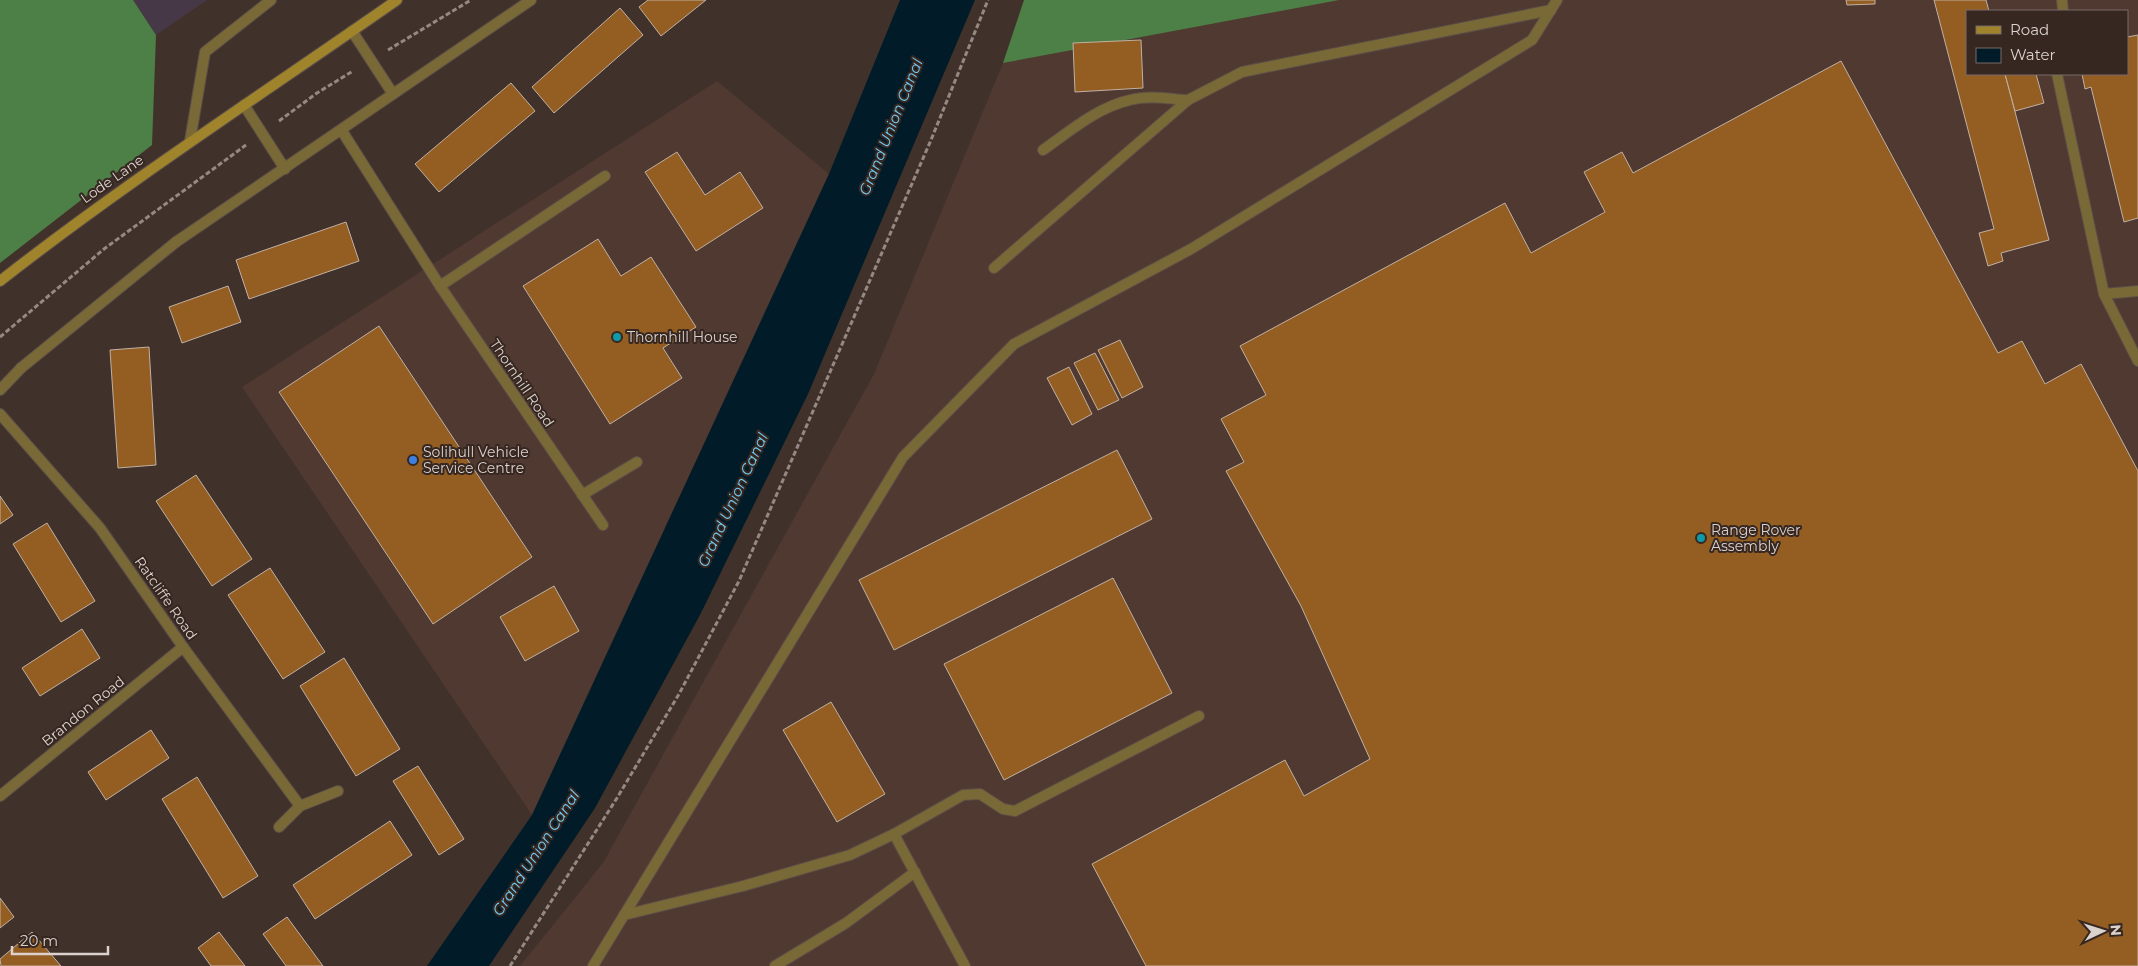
<svg xmlns="http://www.w3.org/2000/svg" width="2138" height="966" font-family="Montserrat,sans-serif">
<rect width="100%" height="100%" fill="#41312b"/>
<!-- commercial -->
<polygon fill="#463846" points="133,0 207,0 156,35"/>
<!-- built -->
<g fill="#4f3931" fill-rule="evenodd">
<path d="M1153 0H2138V966H520L603 863 874 374 1003 63ZM1967 11H2127V74H1967Z"/>
<polygon points="717,81 829,174 532,815 242,387"/>
</g>
<!-- forest -->
<g fill="#4d8046">
<polygon points="0,0 133,0 156,35 152,145 0,263"/>
<polygon points="1024,0 1339,0 1003,63"/>
</g>
<!-- water -->
<polygon fill="#011c28" points="900,0 975,0 808,394 701,613 595,808 489,966 427,966 532,815 829,174"/>
<!-- building -->
<g fill="#945d22" stroke="#c0b1a4">
<polygon points="648,0 706,0 661,36 639,7"/>
<polygon points="1846,0 1875,0 1875,4 1847,5"/>
<polygon points="1934,0 1986,0 1989,11 1967,11 1967,74 2005,74 2049,240 2001,253 2003,261 1988,266 1979,233 1994,229"/>
<polygon points="620,8 643,35 554,113 532,87"/>
<polygon points="2138,35 2138,218 2124,222 2091,87 2085,89 2082,74 2127,74 2127,37"/>
<polygon points="1141,40 1143,88 1075,92 1073,43"/>
<polygon points="1841,61 1998,353 2022,341 2045,384 2081,364 2138,471 2138,966 1146,966 1092,864 1285,760 1304,796 1370,759 1301,606 1226,471 1244,462 1221,419 1266,395 1240,346 1505,203 1531,253 1605,212 1584,172 1622,152 1633,173"/>
<polygon points="2005,74 2036,74 2044,103 2015,111"/>
<polygon points="511,83 535,111 439,192 415,164"/>
<polygon points="677,152 705,195 740,172 763,208 696,251 645,172"/>
<polygon points="346,222 359,261 249,299 236,260"/>
<polygon points="598,239 621,276 651,257 696,327 663,348 682,378 610,424 523,286"/>
<polygon points="228,286 241,322 182,343 169,307"/>
<polygon points="379,326 532,557 433,624 279,392"/>
<polygon points="1120,340 1143,387 1122,398 1098,350"/>
<polygon points="149,347 156,465 118,468 110,350"/>
<polygon points="1095,353 1119,400 1098,410 1074,363"/>
<polygon points="1069,367 1092,414 1072,425 1047,378"/>
<polygon points="1117,450 1152,519 894,650 859,580"/>
<polygon points="196,475 252,559 212,586 156,501"/>
<polygon points="0,496 13,515 0,524"/>
<polygon points="47,523 95,601 61,622 13,544"/>
<polygon points="270,568 325,652 283,679 228,595"/>
<polygon points="1113,578 1172,693 1004,780 944,664"/>
<polygon points="554,586 579,631 525,661 500,617"/>
<polygon points="82,629 100,658 40,696 22,668"/>
<polygon points="344,658 400,749 356,776 300,686"/>
<polygon points="831,702 885,794 837,822 783,730"/>
<polygon points="151,730 169,758 106,800 88,772"/>
<polygon points="418,766 464,839 439,855 393,781"/>
<polygon points="197,777 258,876 223,898 162,799"/>
<polygon points="390,821 412,855 315,919 293,885"/>
<polygon points="0,898 14,917 0,928"/>
<polygon points="287,917 323,966 286,966 263,934"/>
<polygon points="32,932 61,966 1,966 0,959"/>
<polygon points="219,932 245,966 211,966 198,948"/>
</g>
<g fill="none" stroke-linecap="round" stroke-linejoin="round">
<!-- service casing -->
<g stroke="#5d4e48" stroke-width="12">
<g id="service">
<polyline points="2062,0 2063,11"/>
<polyline points="2057,74 2104,294 2138,291"/>
<polyline points="190,141 205,52 271,0"/>
<path d="M1043 150C1070 131 1098 107 1130 100 1149 95 1169 99 1188 100"/>
<polyline points="994,268 1188,100 1242,72 1551,10"/>
<polyline points="2104,294 2138,361"/>
<polyline points="21,368 176,242"/>
<polyline points="894,834 965,966"/>
<polyline points="624,915 743,886 850,855 894,834 963,795 980,794 1003,809 1015,811 1199,716"/>
<polyline points="593,966 903,457 1014,344 1191,249 1532,40 1557,0"/>
<polyline points="775,966 846,923 915,872"/>
</g>
</g>
<!-- minor casing -->
<g stroke="#5d4e48" stroke-width="12">
<g id="minor">
<polyline points="352,31 393,94"/>
<polyline points="244,105 285,169"/>
<polyline points="342,131 440,286 603,525"/>
<polyline points="176,242 531,0"/>
<polyline points="440,286 605,176"/>
<polyline points="0,390 21,368"/>
<polyline points="0,414 100,528 183,647 300,806"/>
<polyline points="582,495 637,462"/>
<polyline points="0,796 183,647"/>
<polyline points="279,827 300,806 338,791"/>
</g>
</g>
<!-- secondary casing -->
<g stroke="#5d4e48" stroke-width="12">
<path id="secondary" d="M0 281C128 181 264 93 397 0"/>
</g>
<!-- path -->
<g stroke="#968984" stroke-width="3" stroke-dasharray="5 2.5" stroke-linecap="butt">
<polyline points="388,50 471,0"/>
<polyline points="279,121 317,93 353,71"/>
<polyline points="0,337 104,249 246,145"/>
<polyline points="510,966 617,798 679,694 739,581 931,140 988,0"/>
</g>
<!-- service -->
<use href="#service" stroke="#796936" stroke-width="10"/>
<!-- minor -->
<use href="#minor" stroke="#796936" stroke-width="10"/>
<!-- secondary -->
<use href="#secondary" stroke="#9f842b" stroke-width="10"/>
</g>
<!-- markers -->
<g fill="#0f9aa8" stroke="#362721" stroke-width="2">
<circle cx="617" cy="337" r="5"/>
<circle cx="1701" cy="538" r="5"/>
</g>
<circle fill="#3f7fe0" stroke="#362721" stroke-width="2" cx="413" cy="460" r="5"/>
<g text-anchor="middle" stroke-width="4" stroke-linejoin="round" paint-order="stroke">
<!-- street labels -->
<g font-size="14" fill="#dbd1cd" stroke="#362721">
<text transform="translate(112 179) rotate(-35)" y="5">Lode Lane</text>
<text transform="translate(522 383) rotate(56)" y="5">Thornhill Road</text>
<text transform="translate(166 598) rotate(55)" y="5">Ratcliffe Road</text>
<text transform="translate(83 711) rotate(-39)" y="5">Brandon Road</text>
</g>
<!-- poi labels -->
<g font-size="14" fill="#dbd1cd" stroke="#362721" text-anchor="start">
<text x="627" y="342">Thornhill House</text>
<text x="423" y="457">Solihull Vehicle<tspan x="423" dy="16">Service Centre</tspan></text>
<text x="1711" y="535">Range Rover<tspan x="1711" dy="16">Assembly</tspan></text>
</g>
<!-- water labels -->
<g font-size="15" font-style="italic" fill="#70cbf6" stroke="#362721">
<text transform="translate(891 127) rotate(-68)" y="5">Grand Union Canal</text>
<text transform="translate(733 500) rotate(-65)" y="5">Grand Union Canal</text>
<text transform="translate(536 853) rotate(-57)" y="5">Grand Union Canal</text>
</g>
</g>
<!-- legend -->
<rect x="1966" y="10" width="162" height="65" fill="#362721" stroke="#786b66"/>
<rect x="1976" y="26" width="25" height="8" fill="#9f842b" stroke="#786b66"/>
<text x="2010" y="35" font-size="15" fill="#dbd1cd">Road</text>
<rect x="1976" y="48" width="25" height="15" fill="#011c28" stroke="#786b66"/>
<text x="2010" y="60" font-size="15" fill="#dbd1cd">Water</text>
<!-- north arrow -->
<g transform="translate(2103 931) rotate(86)" stroke="#362721" stroke-width="4" paint-order="stroke">
<path d="M0-4L9 19L0 12L-9 19Z" fill="#dbd1cd"/>
<text y="-8" font-size="14" font-weight="bold" text-anchor="middle" fill="#dbd1cd">N</text>
</g>
<!-- scale -->
<path d="M12 946v8h96v-8" fill="none" stroke="#dbd1cd" stroke-width="2.5"/>
<text x="20" y="946" font-size="15" fill="#dbd1cd" stroke="#362721" stroke-width="4" paint-order="stroke">20 m</text>
</svg>
